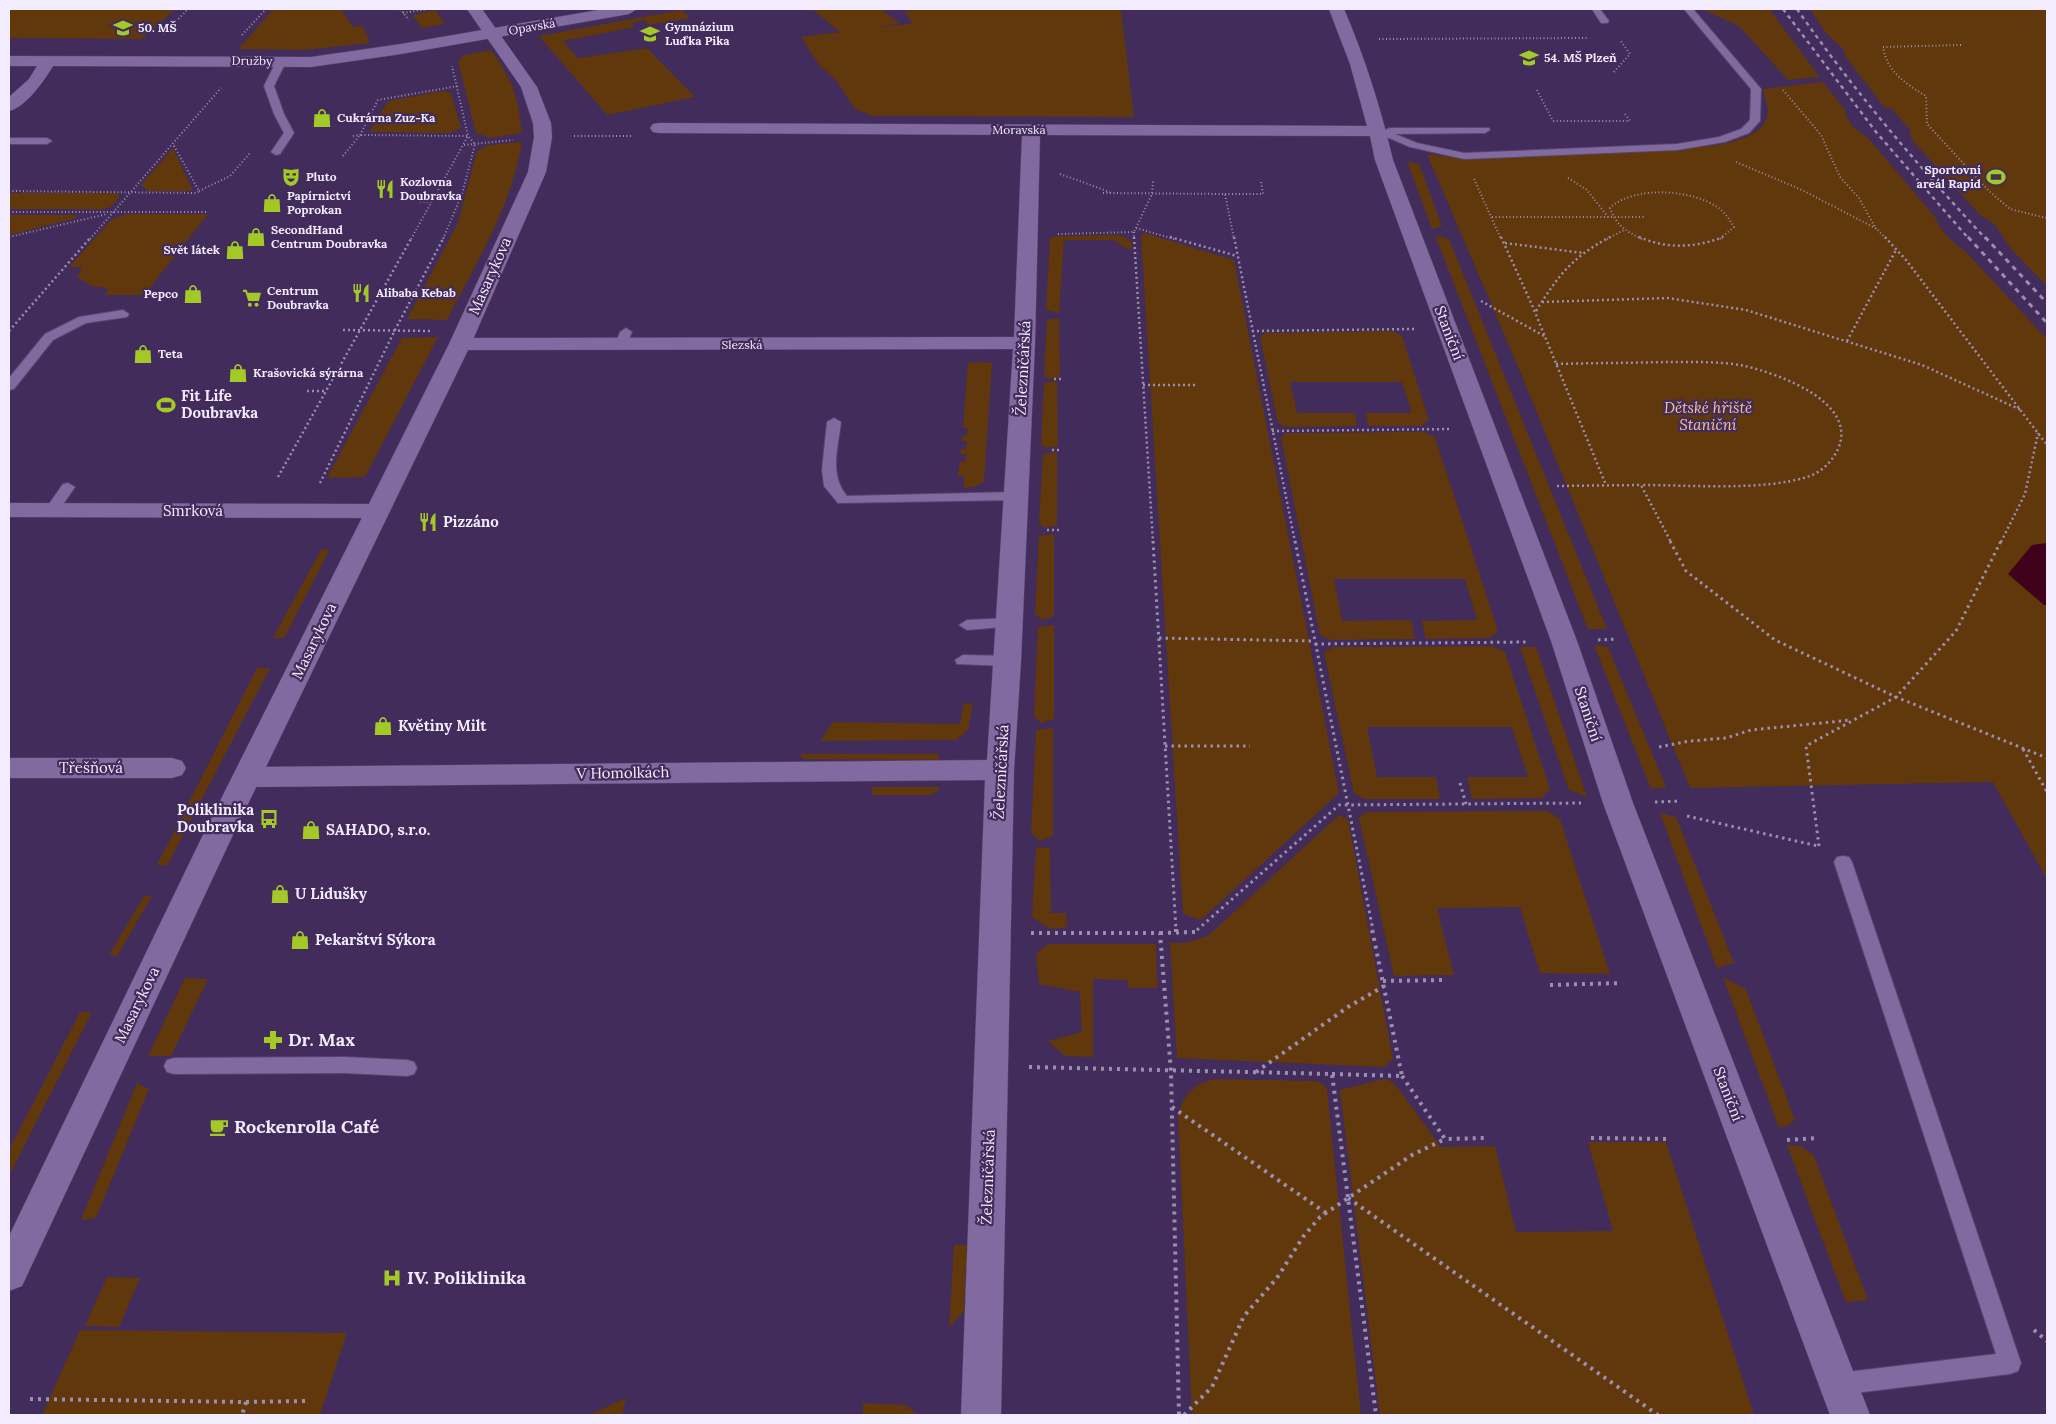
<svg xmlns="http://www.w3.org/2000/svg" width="2056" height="1424" font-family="Lora,serif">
<rect width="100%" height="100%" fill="#412c5c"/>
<!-- green -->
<g fill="#60380b">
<polygon points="9,9 175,9 142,39 9,38"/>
<polygon points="274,9 341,9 353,27 362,25 370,43 304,50 238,49"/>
<polygon points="812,9 881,9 899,23 879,28 913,23 904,11 921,9 1121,9 1134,117 872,116 855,109 836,80 819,65 801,37 840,32"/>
<polygon points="1702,9 1769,9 1820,77 1788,80 1739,26"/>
<polygon points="1810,9 2047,9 2047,286 2011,249 1995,225 1979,214 1911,139 1910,130 1891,108 1885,108 1845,56 1844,50 1827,34"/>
<polygon points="435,10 445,24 422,28 413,17 414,15"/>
<polygon points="682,10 690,18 649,25 644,20 631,23 635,27 563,41 578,58 647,48 695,97 607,115 539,36"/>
<path d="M491 50C514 82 517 95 522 133L490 138 476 133 458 61 464 55Z"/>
<path d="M1823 82 1845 110 1847 118 1854 128 1868 138 1935 217C1941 232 1951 241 1965 251L2047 339V543L2032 545 2044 605H2047V879L1993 782 1690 788 1522 376 1427 154 1459 158 1713 146C1731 142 1766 137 1768 112 1768 105 1764 96 1763 89Z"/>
<polygon points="443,91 451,93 461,128 450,133 373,132 370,130 388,101"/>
<path d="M522 142C512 206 476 263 447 320L408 319V317L458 223 477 151 489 145Z"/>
<polygon points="173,148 193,191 148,191 141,185"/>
<polygon points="1407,161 1419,164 1442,226 1432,229"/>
<polygon points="9,193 116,193 120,196 111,207 102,209 9,209"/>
<polygon points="127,214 208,214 144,295 105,295 109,289 92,286 77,277 82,267 69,267 112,219"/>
<polygon points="9,215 76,215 77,218 9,235"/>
<polygon points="1145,233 1234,260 1339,793 1201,920 1183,914 1141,235"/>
<polygon points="1120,235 1131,240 1132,248 1127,249 1114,240 1064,240 1059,313 1046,310 1050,238 1056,236"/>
<polygon points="1435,235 1449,239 1607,629 1588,629"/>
<polygon points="1059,318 1060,377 1049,379 1044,375 1047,320"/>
<polygon points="1393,331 1402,336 1429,420 1421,426 1368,426 1366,413 1412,413 1402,382 1290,382 1297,413 1355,413 1357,426 1285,427 1278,423 1260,336 1266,333"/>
<polygon points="438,337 365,477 327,478 402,338"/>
<polygon points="968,362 992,363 984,482 974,487 964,488 964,476 958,476 960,462 965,462 966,454 960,454 961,449 966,449 967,441 962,441 962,436 967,435 968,428 963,428"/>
<polygon points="1057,381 1058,446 1047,448 1041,445 1044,383"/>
<polygon points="1424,432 1435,437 1498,631 1489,638 1426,639 1422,621 1477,620 1465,579 1334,579 1342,621 1411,620 1415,639 1331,640 1320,635 1281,437 1286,433"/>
<polygon points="1057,452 1057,525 1045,528 1039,523 1043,454"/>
<polygon points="1054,534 1054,616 1042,620 1035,614 1039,536"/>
<polygon points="330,549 284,638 273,638 321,550"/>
<polygon points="1054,625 1054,719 1041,723 1034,716 1038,627"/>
<polygon points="1594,645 1608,647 1666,787 1651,789"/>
<polygon points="1492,646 1505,652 1550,789 1542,798 1472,799 1467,777 1528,777 1512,727 1367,727 1377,777 1436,777 1440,799 1364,799 1354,793 1324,652 1334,647"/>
<polygon points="1520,647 1536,647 1587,797 1569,790"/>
<polygon points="257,668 270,668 167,866 157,865"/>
<polygon points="964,703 973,704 968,730 956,740 820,741 833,722 960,724"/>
<polygon points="1053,728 1053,836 1039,841 1031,833 1036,730"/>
<polygon points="800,754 939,754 939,760 803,759"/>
<polygon points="872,787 940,787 937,792 930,795 872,795"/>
<polygon points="1548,811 1560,819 1610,974 1540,973 1520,907 1437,908 1454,975 1394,976 1359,818 1366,812"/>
<polygon points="1660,813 1676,817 1734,963 1717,968"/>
<polygon points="1339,815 1348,819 1393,1059 1384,1067 1177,1058 1170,943 1186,943 1208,936"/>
<polygon points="1036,847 1050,848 1051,913 1066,913 1067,927 1050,929 1032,917"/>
<polygon points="144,896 152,896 117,956 109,955"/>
<polygon points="1048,944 1156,944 1157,988 1128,988 1127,980 1093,979 1093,1057 1065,1056 1048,1041 1082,1032 1080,992 1039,984 1036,954"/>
<polygon points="1723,977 1746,989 1795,1120 1787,1126 1779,1128"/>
<polygon points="185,978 208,979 171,1056 148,1056"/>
<polygon points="80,1012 92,1012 9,1176 9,1150"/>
<path d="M1214 1079 1315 1081 1322 1083 1327 1089 1361 1415H1192L1178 1116C1182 1096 1194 1084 1214 1079Z"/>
<polygon points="1384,1079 1391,1081 1398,1088 1441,1147 1495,1146 1516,1232 1613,1231 1588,1142 1666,1142 1754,1415 1380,1415 1340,1090"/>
<polygon points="137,1083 149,1089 96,1218 81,1220"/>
<polygon points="1787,1145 1801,1146 1814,1156 1868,1300 1846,1302"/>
<polygon points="954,1245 967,1245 964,1311 949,1328"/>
<polygon points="107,1277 140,1278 119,1327 85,1326"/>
<polygon points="80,1330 347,1333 320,1415 42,1415"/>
<polygon points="626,1398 622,1415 589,1415"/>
<polygon points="863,1403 906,1405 918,1415 863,1415"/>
</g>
<!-- water -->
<polygon fill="#3f011b" points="2047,543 2047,605 2044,605 2008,574 2032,545"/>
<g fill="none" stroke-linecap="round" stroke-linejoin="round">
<!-- service casing -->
<g stroke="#59466e" stroke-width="2">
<g id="service">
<polygon points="1592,9 1600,9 1609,21 1607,23 1601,23"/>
<polygon points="1684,9 1693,9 1761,89 1760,121 1749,133 1725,142 1677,150 1464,159 1410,147 1373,131 1378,128 1385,130 1390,128 1489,128 1490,130 1485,133 1395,134 1417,143 1464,153 1677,144 1719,137 1741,129 1750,120 1751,89"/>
<polygon points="281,59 286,62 274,86 284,114 294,133 280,154 276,155 271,152 284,133 274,114 264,86 276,62"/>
<polygon points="9,138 47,138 52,141 47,144 9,144"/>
<polygon points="123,310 129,314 127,317 86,323 53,340 14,389 9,390 9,378 45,334 79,317"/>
<polygon points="626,328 632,332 625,348 617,348 615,345 620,332"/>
<path d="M834 418 841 422C838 448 829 475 847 496L1016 492 1023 496 1016 500 838 503 824 486 822 470 827 422Z"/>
<polygon points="68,483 75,487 57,513 47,513 45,510 47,507 63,484"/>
<polygon points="1010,618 1018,623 1015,626 967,630 959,625 967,620"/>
<polygon points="963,655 1008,656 1016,661 1008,666 957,664 955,660"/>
<polygon points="1843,856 1849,857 1852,862 2021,1363 2018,1371 2010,1374 1839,1395 1831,1392 1827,1384 1831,1376 1839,1373 1996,1354 1834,862 1837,857"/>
<polygon points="344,1057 407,1060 414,1062 417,1068 414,1074 407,1076 344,1073 174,1074 167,1072 164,1066 167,1060 174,1058"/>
</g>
</g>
<!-- minor casing -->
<g stroke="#59466e" stroke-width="1">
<g id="minor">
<path d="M604 9H637L629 14 401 54 311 67 53 66C44 81 26 107 9 111V97L29 79 37 66H9V56L311 57 401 44Z"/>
<path d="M1329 9H1344C1365 58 1381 109 1393 160L1577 641 1633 803 1870 1415H1830L1603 803 1551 641 1375 160 1370 136 1040 135 1035 343 1021 661 1014 770 1001 1415H961L985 780 247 787 237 784 233 777 237 770 247 767 987 760 1013 349 460 350 453 348 449 344 453 340 460 338 1014 337 1022 135 659 133 653 132 650 128 653 124 659 123 1367 126 1350 64Z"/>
<polygon points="9,503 378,504 386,506 390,511 386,516 378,518 9,517"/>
<polygon points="9,758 172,758 182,761 186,768 182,775 172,778 9,778"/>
</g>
</g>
<!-- tertiary casing -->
<g stroke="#59466e" stroke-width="1">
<polygon id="tertiary" points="467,9 482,9 537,87 551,123 552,137 546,172 471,344 231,839 22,1286 9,1291 9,1236 201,839 449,344 528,172 534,137 533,123 521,87"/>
</g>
<!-- path-far3 -->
<g stroke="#9c8eae" stroke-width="2" stroke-dasharray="1 2.5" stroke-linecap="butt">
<polyline points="400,9 409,20"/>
<polyline points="403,13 428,9"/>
<polyline points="164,34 188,9"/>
<polyline points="242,35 266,9"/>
<polyline points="1379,39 1588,38"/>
<path d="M1961 45 1883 47C1887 72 1906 84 1926 96L1927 124 1989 191 2010 209 2046 218"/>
<polyline points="1614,72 1630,54 1620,40"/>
<polyline points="1537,90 1553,121 1630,121"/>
<polyline points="1783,90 1821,135 1840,177 1859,198 1876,229"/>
<polyline points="1625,114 1631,122"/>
<polyline points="353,136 360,135 378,100 458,86"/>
<polyline points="574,136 633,136"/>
<polyline points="464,145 513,140"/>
<polyline points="343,156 360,135 468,136 475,144 462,194 443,239"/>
<polyline points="1736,162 1802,190 1877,229 1886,239"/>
<polyline points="1060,174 1110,192"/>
<polyline points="1568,178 1587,190 1608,217"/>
<polyline points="1474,179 1501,239"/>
<polyline points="9,191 197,193 199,191 173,144"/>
<polyline points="199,191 230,176 251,152"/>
<polyline points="1103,193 1225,194 1234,239"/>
<polyline points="1225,194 1263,194 1261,182"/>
<polyline points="420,202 432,202"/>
<polyline points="9,212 208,212"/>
<polyline points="1492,217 1646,217"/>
<polyline points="2047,218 2047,225"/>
<polyline points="1136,228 1174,239"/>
<polyline points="1134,232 1134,239"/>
<polyline points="1058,234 1134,232 1152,194 1153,181"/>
<polyline points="9,237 107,214"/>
<polyline points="90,239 221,88"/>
<polyline points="411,239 468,136 452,66"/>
<polyline points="1607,239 1624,230"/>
<path d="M1642 239C1625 231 1616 225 1610 208 1634 185 1694 189 1720 209 1726 214 1730 220 1734 227L1720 239"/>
</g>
<!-- path-far2 -->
<g stroke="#9c8eae" stroke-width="2.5" stroke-dasharray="2 3" stroke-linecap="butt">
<polyline points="1134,237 1153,542"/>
<polyline points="1170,237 1237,256"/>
<polyline points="1234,237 1295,542"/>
<polyline points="1501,237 1532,305 1606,485"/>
<path d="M1639 237C1666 249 1696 248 1723 237"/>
<polyline points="1885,237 1906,260 2047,445"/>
<polyline points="1505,243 1583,253"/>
<polyline points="1481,301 1546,337"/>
<polyline points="1542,302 1668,298 1746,310 1922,365 2021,410"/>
<path d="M1536 311C1558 276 1572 257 1610 237"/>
<polyline points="343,330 432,331"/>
<polyline points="9,331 91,237"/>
<polyline points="1252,331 1414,329"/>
<polyline points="1847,341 1896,250"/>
<path d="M1556 364C1593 363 1629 363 1666 362 1691 362 1720 361 1745 366 1779 374 1861 403 1837 451 1831 463 1820 473 1807 477 1763 491 1689 485 1641 485"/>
<polyline points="1054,379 1062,379"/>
<polyline points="1143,385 1198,385"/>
<polyline points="307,391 327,391"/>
<polyline points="1272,431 1451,429"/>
<polyline points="1052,450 1062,450"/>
<polyline points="278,477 412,237"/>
<polyline points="320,483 394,332 444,237"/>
<polyline points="1557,486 1641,485 1671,542"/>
<polyline points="1047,530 1060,530"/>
<polyline points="2001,542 2025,494 2038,433"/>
</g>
<!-- path-far1 -->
<g stroke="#9c8eae" stroke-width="3" stroke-dasharray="2.5 4" stroke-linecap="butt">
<polyline points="1153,541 1176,930"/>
<polyline points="1295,541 1373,930"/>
<polyline points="1670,541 1686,571 1775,640 1896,697 2047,758"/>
<polyline points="1159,638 1314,641"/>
<polyline points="1598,640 1617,639"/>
<polyline points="1315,644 1529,642"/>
<polyline points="1165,746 1250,746"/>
<polyline points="1659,747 1690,741 1726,738 1751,730 1851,720"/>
<polyline points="2023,749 2047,792"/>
<polyline points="1460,783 1466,804"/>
<polyline points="1655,802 1681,801"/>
<polyline points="1687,816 1818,846"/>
<polyline points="1819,846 1806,746 1896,697 1956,631 2001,541"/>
<polyline points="1197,930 1339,805 1581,803"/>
</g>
<!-- path -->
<g stroke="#9c8eae" stroke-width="4" stroke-dasharray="3 5" stroke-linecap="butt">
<polyline points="1176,929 1176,933"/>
<polyline points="1031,933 1160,933 1171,1072 1179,1415"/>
<polyline points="1160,933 1195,932 1199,929"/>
<polyline points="1383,981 1445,980"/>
<polyline points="1550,985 1622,983"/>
<polyline points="1029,1067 1332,1074 1376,1415"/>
<polyline points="1256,1072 1348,1007 1384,986"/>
<polyline points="1332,1074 1402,1076 1372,929"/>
<polyline points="1402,1076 1445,1139 1484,1138"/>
<polyline points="1172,1107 1326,1213"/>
<polyline points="1591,1138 1670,1139"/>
<polyline points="1787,1140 1819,1138"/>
<polyline points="1348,1198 1658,1415"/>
<polyline points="2034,1330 2047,1341"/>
<polyline points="30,1399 246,1402 242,1415"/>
<polyline points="246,1402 307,1401"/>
<polyline points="1184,1415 1212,1387 1244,1316 1277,1278 1303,1237 1320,1217 1412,1155 1445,1139"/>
</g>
<!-- service -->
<use href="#service" fill="#816aa0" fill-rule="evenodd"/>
<!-- minor -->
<use href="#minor" fill="#816aa0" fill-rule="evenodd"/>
<!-- tertiary -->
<use href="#tertiary" fill="#816aa0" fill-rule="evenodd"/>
<!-- rail-far1 -->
<g stroke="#9c8eaf" stroke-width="2.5" stroke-dasharray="4 4" stroke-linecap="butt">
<polyline points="1783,9 1876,132 1969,239"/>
<path d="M1797 9C1854 91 1918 166 1986 239"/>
</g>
<!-- rail -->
<g stroke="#9c8eaf" stroke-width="3" stroke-dasharray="5 5" stroke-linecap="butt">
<polyline points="1968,237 2047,323"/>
<polyline points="1985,237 2047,303"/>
</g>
</g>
<!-- icons -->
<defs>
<g id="school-bare" transform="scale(1.5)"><path d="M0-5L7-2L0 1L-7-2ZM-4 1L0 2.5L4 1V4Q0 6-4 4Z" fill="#a3c927" stroke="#412c5c" stroke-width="2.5" paint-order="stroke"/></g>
<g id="shop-bare" transform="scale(1.5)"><path d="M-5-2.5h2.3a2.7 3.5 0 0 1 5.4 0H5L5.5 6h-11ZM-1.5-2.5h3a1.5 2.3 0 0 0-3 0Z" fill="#a3c927" stroke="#412c5c" stroke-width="2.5" paint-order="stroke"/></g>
<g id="theatre-bare" transform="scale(1.5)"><path d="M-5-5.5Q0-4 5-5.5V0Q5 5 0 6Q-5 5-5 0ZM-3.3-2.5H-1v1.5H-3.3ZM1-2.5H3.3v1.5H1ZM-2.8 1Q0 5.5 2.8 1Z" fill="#a3c927" stroke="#412c5c" stroke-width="2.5" paint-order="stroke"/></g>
<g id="stadium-bare" transform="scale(1.5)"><path d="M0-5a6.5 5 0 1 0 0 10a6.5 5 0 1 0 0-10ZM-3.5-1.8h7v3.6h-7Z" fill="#a3c927" stroke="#412c5c" stroke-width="2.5" paint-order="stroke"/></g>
<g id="restaurant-bare" transform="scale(1.5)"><path d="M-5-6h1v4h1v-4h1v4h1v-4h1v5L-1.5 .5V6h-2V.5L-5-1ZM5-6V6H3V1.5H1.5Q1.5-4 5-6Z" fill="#a3c927" stroke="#412c5c" stroke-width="2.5" paint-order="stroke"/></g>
<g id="supermarket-bare" transform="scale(1.5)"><path d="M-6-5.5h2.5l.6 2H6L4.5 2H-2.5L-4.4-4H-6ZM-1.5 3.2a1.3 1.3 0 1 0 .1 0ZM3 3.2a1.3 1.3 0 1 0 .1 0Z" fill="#a3c927" stroke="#412c5c" stroke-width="2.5" paint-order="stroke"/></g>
<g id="bus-bare" transform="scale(1.5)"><path d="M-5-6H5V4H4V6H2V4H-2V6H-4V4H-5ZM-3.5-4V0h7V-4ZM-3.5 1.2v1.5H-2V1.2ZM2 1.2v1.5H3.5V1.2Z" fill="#a3c927" stroke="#412c5c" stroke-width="2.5" paint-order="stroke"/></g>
<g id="pharmacy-bare" transform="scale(1.5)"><path d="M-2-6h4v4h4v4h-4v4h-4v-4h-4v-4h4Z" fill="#a3c927" stroke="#412c5c" stroke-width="2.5" paint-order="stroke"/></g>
<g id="cafe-bare" transform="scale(1.5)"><path d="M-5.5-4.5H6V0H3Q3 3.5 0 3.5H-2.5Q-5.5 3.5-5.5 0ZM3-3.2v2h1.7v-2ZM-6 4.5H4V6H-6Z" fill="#a3c927" stroke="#412c5c" stroke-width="2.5" paint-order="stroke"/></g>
<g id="hospital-bare" transform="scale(1.5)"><path d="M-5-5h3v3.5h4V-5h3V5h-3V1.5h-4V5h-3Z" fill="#a3c927" stroke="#412c5c" stroke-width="2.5" paint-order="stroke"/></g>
</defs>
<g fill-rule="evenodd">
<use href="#school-bare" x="123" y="28"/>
<use href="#school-bare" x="650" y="34"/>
<use href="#school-bare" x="1529" y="58"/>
<use href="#shop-bare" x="322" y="118"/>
<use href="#theatre-bare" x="291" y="177"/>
<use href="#stadium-bare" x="1996" y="177"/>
<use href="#restaurant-bare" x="385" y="189"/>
<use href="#shop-bare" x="272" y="203"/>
<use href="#shop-bare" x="256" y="237"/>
<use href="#shop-bare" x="235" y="250"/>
<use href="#restaurant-bare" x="361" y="293"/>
<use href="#shop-bare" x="193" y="294"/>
<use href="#supermarket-bare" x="252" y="298"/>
<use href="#shop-bare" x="143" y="354"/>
<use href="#shop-bare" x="238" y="373"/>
<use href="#stadium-bare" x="166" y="405"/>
<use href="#restaurant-bare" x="428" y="522"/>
<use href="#shop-bare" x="383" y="726"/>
<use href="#bus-bare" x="269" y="819"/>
<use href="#shop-bare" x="311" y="830"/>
<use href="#shop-bare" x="280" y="894"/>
<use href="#shop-bare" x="300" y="940"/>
<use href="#pharmacy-bare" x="273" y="1040"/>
<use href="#cafe-bare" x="219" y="1127"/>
<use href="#hospital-bare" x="392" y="1278"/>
</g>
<g text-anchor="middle" stroke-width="4.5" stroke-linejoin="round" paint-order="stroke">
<!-- far-street labels -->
<g font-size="12" fill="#f3ecfe" stroke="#412c5c">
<text transform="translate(532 27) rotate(-10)" y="4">Opavská</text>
<text transform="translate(252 61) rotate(1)" y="4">Družby</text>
<text x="1019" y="134">Moravská</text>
<text x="742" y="349">Slezská</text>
</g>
<!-- far-poi labels -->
<g font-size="12" font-weight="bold" fill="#f3ecfe" stroke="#412c5c" text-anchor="start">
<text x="665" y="31">Gymnázium<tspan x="665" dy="14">Luďka Pika</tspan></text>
<text x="138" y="32">50. MŠ</text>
<text x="1544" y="62">54. MŠ Plzeň</text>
<text x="337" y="122">Cukrárna Zuz-Ka</text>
<text x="1981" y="174" text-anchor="end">Sportovní<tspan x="1981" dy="14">areál Rapid</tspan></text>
<text x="306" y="181">Pluto</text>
<text x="400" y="186">Kozlovna<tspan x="400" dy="14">Doubravka</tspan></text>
<text x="287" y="200">Papírnictví<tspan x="287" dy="14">Poprokan</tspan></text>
<text x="271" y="234">SecondHand<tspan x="271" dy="14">Centrum Doubravka</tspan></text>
<text x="220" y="254" text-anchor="end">Svět látek</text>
<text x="267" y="295">Centrum<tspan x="267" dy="14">Doubravka</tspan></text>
<text x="376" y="297">Alibaba Kebab</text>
<text x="178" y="298" text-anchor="end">Pepco</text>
<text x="158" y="358">Teta</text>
<text x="253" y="377">Krašovická sýrárna</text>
</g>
<!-- street labels -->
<g font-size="15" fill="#f3ecfe" stroke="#412c5c">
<text transform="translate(490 276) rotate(-66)" y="5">Masarykova</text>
<text transform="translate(1449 333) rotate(69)" y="5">Staniční</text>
<text transform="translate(1023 368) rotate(-87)" y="5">Železničářská</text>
<text x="193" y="516">Smrková</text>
<text transform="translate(314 641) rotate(-64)" y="5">Masarykova</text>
<text transform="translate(1588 714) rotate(72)" y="5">Staniční</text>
<text x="91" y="773">Třešňová</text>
<text transform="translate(1001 772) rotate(-87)" y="5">Železničářská</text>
<text transform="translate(623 773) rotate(-1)" y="5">V Homolkách</text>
<text transform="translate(137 1005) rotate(-64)" y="5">Masarykova</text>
<text transform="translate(1728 1094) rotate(69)" y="5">Staniční</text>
<text transform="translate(988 1177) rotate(-88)" y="5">Železničářská</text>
</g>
<!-- poi labels -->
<g font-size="15" font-weight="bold" fill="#f3ecfe" stroke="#412c5c" text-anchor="start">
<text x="181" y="401">Fit Life<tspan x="181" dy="17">Doubravka</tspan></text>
<text x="443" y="527">Pizzáno</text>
<text x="398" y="731">Květiny Milt</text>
<text x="254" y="815" text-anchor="end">Poliklinika<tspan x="254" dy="17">Doubravka</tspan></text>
<text x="326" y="835">SAHADO, s.r.o.</text>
<text x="295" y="899">U Lidušky</text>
<text x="315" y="945">Pekarštví Sýkora</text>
</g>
<!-- park labels -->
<g font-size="15" font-style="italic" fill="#f8c291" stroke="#412c5c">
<text x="1708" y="413">Dětské hřiště<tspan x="1708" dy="17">Staniční</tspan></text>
</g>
<!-- near-poi labels -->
<g font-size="18" font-weight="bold" fill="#f3ecfe" stroke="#412c5c" text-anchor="start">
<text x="288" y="1046">Dr. Max</text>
<text x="234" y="1133">Rockenrolla Café</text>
<text x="407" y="1284">IV. Poliklinika</text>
</g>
</g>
<!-- border -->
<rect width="2056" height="1424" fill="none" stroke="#f3ecfe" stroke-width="20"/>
</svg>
